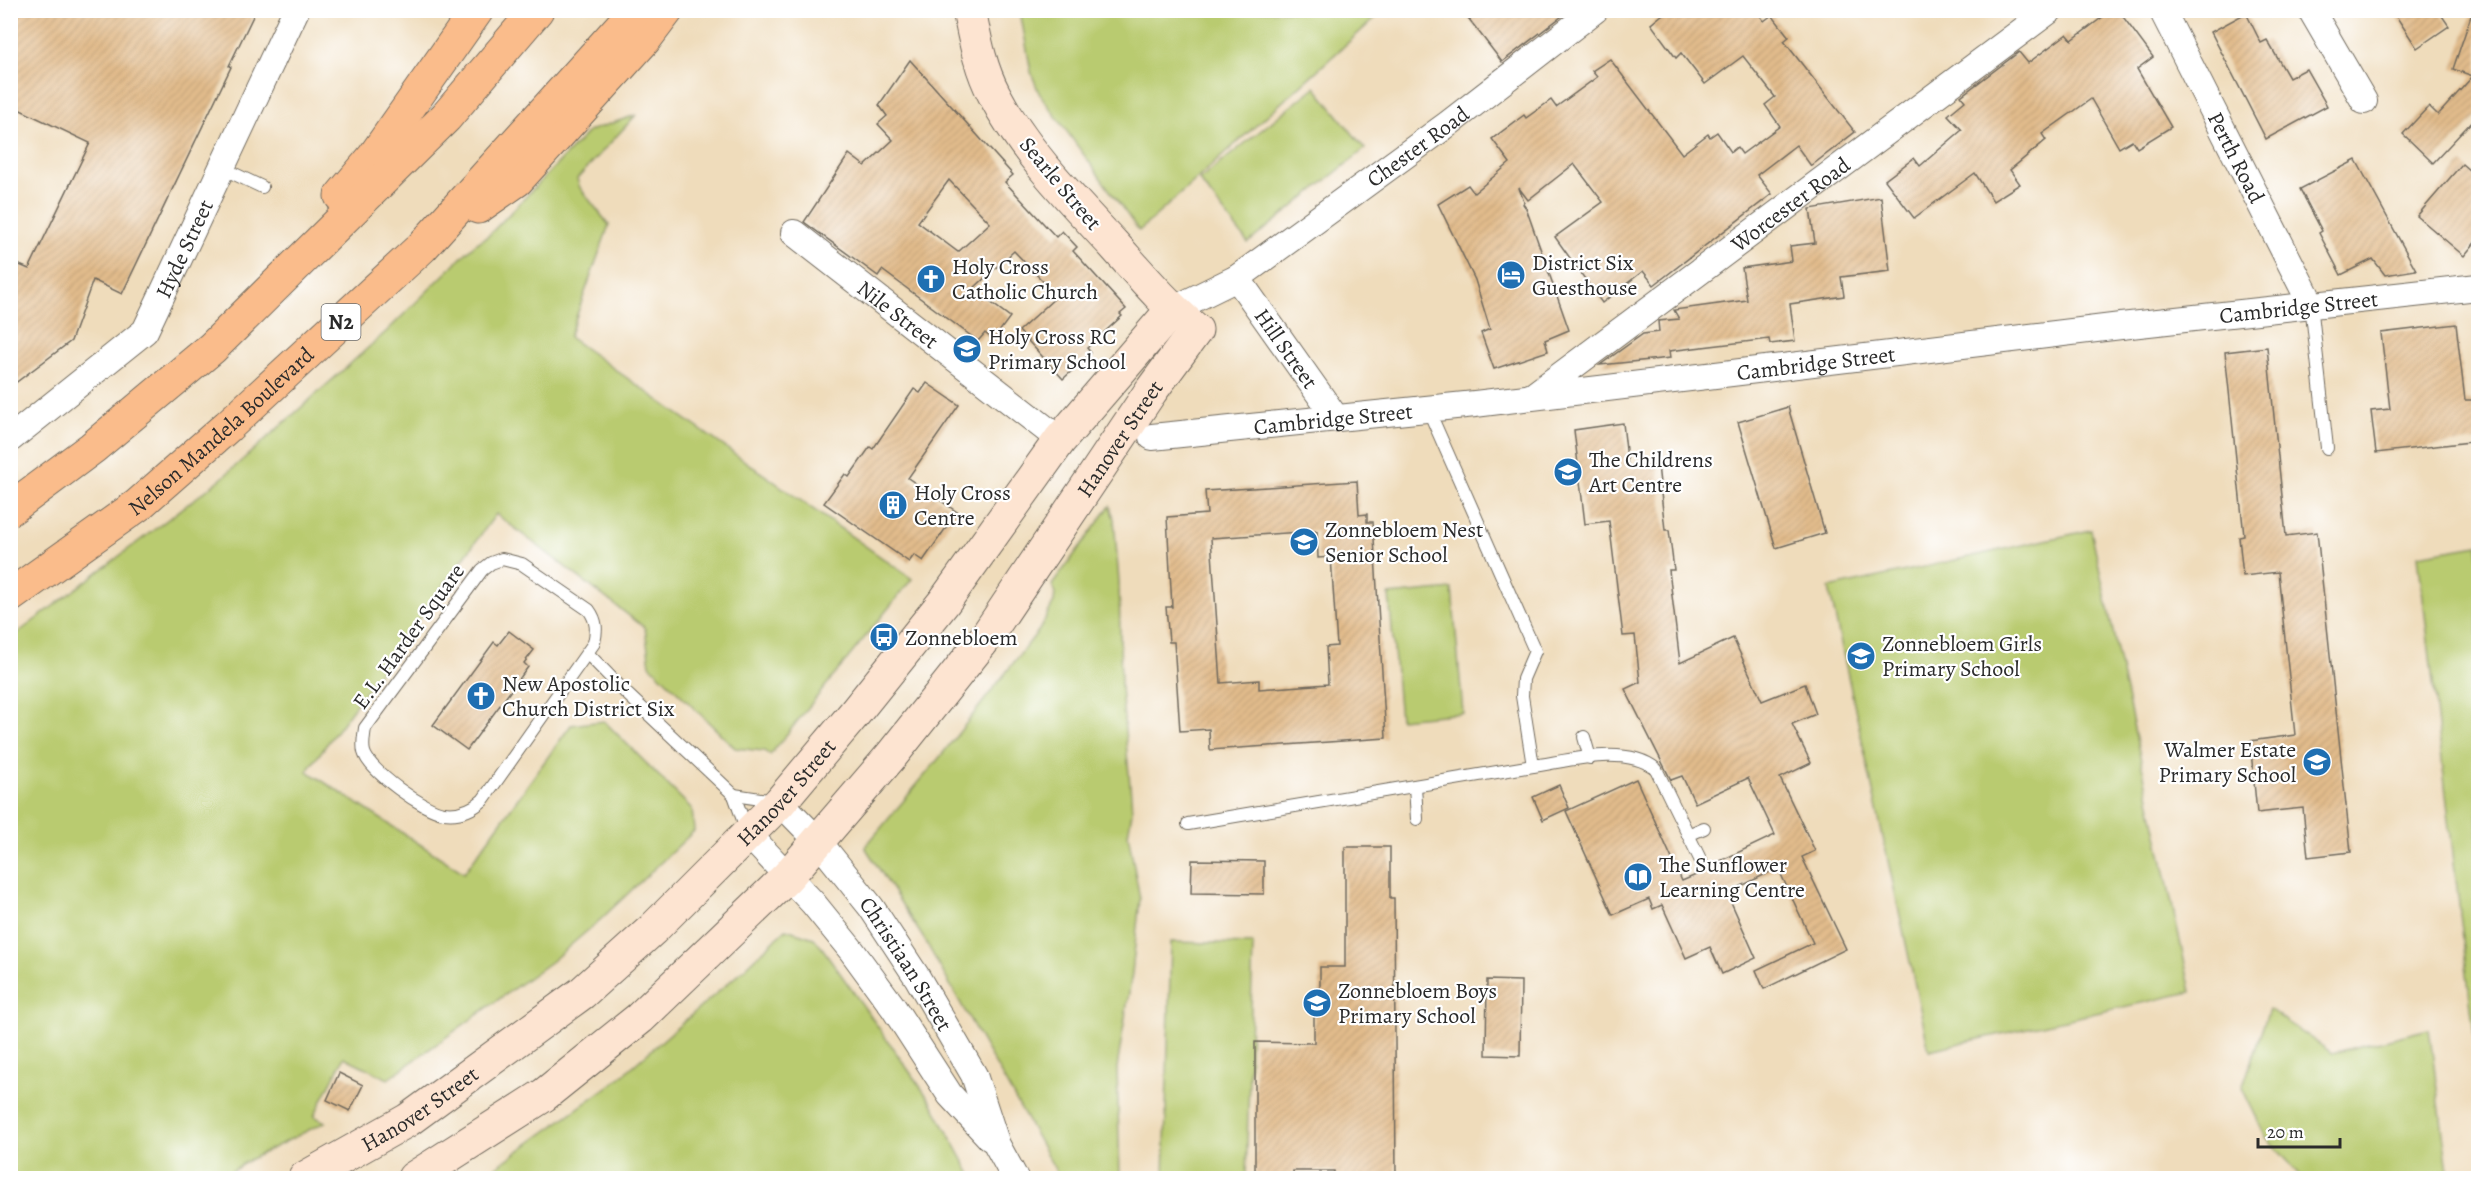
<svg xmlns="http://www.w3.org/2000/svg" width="2489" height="1189" font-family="Alegreya,serif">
<defs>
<pattern id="building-hatch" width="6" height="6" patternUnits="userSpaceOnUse" patternTransform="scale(1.5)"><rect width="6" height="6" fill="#e2bc8c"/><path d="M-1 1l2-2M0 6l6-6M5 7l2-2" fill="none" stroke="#c2a279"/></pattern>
</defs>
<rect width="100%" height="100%" fill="#fff"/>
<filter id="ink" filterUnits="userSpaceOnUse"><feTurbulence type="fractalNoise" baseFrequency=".0167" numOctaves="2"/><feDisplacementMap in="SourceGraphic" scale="12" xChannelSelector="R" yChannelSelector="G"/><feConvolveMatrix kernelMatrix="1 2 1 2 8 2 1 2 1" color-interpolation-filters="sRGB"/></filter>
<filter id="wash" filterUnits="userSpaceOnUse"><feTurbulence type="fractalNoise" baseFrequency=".008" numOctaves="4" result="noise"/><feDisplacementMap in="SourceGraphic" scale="24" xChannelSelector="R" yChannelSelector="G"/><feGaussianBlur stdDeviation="1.35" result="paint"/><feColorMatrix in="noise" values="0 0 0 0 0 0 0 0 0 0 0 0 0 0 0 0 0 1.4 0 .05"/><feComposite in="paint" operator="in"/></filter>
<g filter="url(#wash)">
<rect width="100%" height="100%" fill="#efdcbb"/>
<!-- green -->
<g fill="#b9cb6f" stroke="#727b4d" stroke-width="1.5">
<polygon points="1020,11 1020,10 1383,11 1139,231 1039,93 1031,72"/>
<polygon points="1315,87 1365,149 1248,243 1199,180"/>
<polygon points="636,115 577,179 580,188 609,225 569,337 912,579 770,755 764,751 735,748 650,665 645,628 496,514 307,771 464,873 571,725 604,721 692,809 694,831 600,920 552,961 388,1079 344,1057 314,1116 325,1122 249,1160 221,1178 11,1178 11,638 221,479 388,330 474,245 488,236 589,131"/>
<polygon points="1110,506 1114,519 1119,582 1121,687 1131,796 1132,812 1128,834 1140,899 1132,973 1117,1068 1120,1178 1060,1178 924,939 865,847 940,757 1039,630 1054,602 1055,591 1052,585"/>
<polygon points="2091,530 2191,992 1929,1050 1829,588"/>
<polygon points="2478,545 2478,1067 2418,555"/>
<polygon points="1452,589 1463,713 1400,719 1389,595"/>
<polygon points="786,929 814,938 823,949 931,1102 973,1178 481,1178 617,1080 743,970"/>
<polygon points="1171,942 1253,944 1246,1178 1164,1178"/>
<polygon points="2269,1009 2332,1053 2429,1029 2449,1178 2303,1178 2266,1137 2242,1088"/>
</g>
<g id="blocks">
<!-- building -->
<g fill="url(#building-hatch)" fill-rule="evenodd">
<polygon points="10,10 256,10 229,66 231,67 122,294 93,280 71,341 10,387 10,261 29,269 90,143 10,105"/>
<polygon points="1462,10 1570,10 1502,62"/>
<polygon points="1668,10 1756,10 1764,21 1772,15 1789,37 1784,41 1855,132 1811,166 1796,145 1757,175 1772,194 1654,285 1643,271 1602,303 1555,237 1603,202 1574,164 1528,200 1519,188 1524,202 1523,204 1526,208 1569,330 1545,340 1548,351 1494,369 1481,333 1490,329 1475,280 1438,204 1468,185 1474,193 1510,163 1492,139 1524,115 1526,118 1551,100 1556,107 1597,77 1592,71 1610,59 1682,154 1708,134 1710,137 1717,132 1731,152 1737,147 1742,154 1780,126 1765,105 1775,97 1743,56 1705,84 1681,53 1676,58 1651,24"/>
<polygon points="2112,10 2118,10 2153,57 2137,69 2171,127 2137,148 2132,140 2119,148 2091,99 2042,134 2046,140 2010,170 2020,184 1993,201 1975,173 1914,218 1885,180 1914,158 1920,166 1962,130 1948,115 1965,101 1961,96 2019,52 2028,63 2067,34 2072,40"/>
<polygon points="2392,10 2438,10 2449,26 2417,48"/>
<polygon points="2473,10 2478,10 2478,115 2433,163 2403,134 2429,106 2438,115 2473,76 2453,69"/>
<polygon points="2246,13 2261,43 2267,40 2289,78 2306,69 2327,106 2266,139 2211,32"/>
<path d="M910 60 1013 175 1005 182 1056 237 1062 231 1077 247 1073 251 1126 309 1120 314 1122 316 1087 348 1091 353 1063 379 1019 331 1057 296 1014 251 973 289 1010 317 993 340 985 333 978 341 882 270 878 276 804 222 849 154 865 166 893 140 878 124 887 116 879 105ZM949 180 990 223 958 252 918 222Z"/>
<polygon points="2356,160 2416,270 2385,275 2373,259 2341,275 2319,233 2322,231 2300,189"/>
<polygon points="2462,164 2478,178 2478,239 2464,256 2417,216"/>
<polygon points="1881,197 1890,271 1841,277 1844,296 1790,304 1795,341 1770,344 1769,339 1669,351 1670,358 1600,365 1643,334 1659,332 1658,321 1679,319 1674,310 1747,300 1742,268 1792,261 1790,246 1815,243 1810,209"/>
<polygon points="2456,324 2465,400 2473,400 2478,441 2376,453 2371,411 2390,409 2381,333"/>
<polygon points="2267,347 2286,536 2317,532 2351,852 2308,857 2303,808 2257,813 2250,741 2295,735 2278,572 2243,576 2239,537 2244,536 2225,352"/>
<polygon points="927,383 959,405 908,478 957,512 923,561 914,555 909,562 824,503 845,474 849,477 870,447 873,449 914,389 920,393"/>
<polygon points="1788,407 1825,533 1776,548 1738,422"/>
<polygon points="1623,423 1628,468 1658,465 1665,530 1669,530 1674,570 1669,570 1680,663 1733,638 1762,701 1805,684 1816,714 1792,724 1811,763 1780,778 1815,851 1802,857 1846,949 1764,989 1756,970 1813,943 1778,868 1727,893 1756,958 1722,974 1710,947 1686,958 1662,905 1653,909 1649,899 1613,915 1566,811 1636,779 1682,881 1722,864 1720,861 1775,835 1748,778 1695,803 1682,776 1671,780 1625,689 1640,682 1635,635 1623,636 1609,521 1585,524 1574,430"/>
<path d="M1357 481 1359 515 1367 514V522H1373L1386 738 1210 750 1209 729 1180 731 1174 642H1169L1166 607H1172L1167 517 1207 514 1205 491ZM1317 531 1318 558 1331 557 1337 646 1326 647 1328 684 1259 689V680L1221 683 1211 538Z"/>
<polygon points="509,631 534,650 524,663 528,667 467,750 433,725 494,642 498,645"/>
<polygon points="1559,785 1569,808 1543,820 1533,797"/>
<polygon points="1345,847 1390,847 1390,898 1394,898 1396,1179 1350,1179 1350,1176 1334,1176 1334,1171 1293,1171 1293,1179 1255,1179 1255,1042 1314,1043 1314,1007 1320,1007 1320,967 1345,967"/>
<polygon points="1192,860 1264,861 1264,894 1191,893"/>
<polygon points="1487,980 1521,981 1520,1056 1486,1055"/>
<polygon points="339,1073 363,1085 350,1111 327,1100"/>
</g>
</g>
</g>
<g filter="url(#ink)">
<use href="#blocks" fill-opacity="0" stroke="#70695d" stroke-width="1.5"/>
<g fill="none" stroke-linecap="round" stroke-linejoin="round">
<!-- lane casing -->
<g stroke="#70695d" stroke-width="14">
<g id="lane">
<polyline points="222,168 262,187"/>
<polyline points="2311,304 2327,448"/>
<path d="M502 559 522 564 589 610C597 621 597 630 594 643L483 800C472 810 460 815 444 813 425 811 369 771 364 752 362 744 364 736 365 728L482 570 491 563Z"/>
<polyline points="588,654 626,693 734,795 747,831"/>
<polyline points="1584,737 1590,758"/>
<path d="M1533 766C1568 761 1626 744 1656 769L1701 861"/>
<polyline points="1415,786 1417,819"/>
<polyline points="734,795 774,801"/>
<polyline points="1188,824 1533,766 1522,696 1523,679 1535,651 1428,409"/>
<polyline points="1688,835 1704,828"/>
</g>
</g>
<!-- street casing -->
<g stroke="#70695d" stroke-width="28">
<g id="street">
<path id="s1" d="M2162 10 2311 304"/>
<polyline points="2311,10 2364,101"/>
<path id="s2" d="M794 233 1060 440"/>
<path id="s3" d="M1237 278 1336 418"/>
<path id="s4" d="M1172 310 1237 278 1448 124 1595 10"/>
<path id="s5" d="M1533 396 2050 10"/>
<path id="s6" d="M1152 437 1475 404 2121 326 2478 287"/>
<path id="s7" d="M10 439 145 331 296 10"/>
<path id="s8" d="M780 802 818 841 871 907 917 977 974 1075 997 1145 1015 1178"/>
<polyline points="748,834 813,903 852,951 893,1007 950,1095 990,1138"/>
</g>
</g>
<!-- secondary casing -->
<g stroke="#70695d" stroke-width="35">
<g id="secondary">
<path id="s9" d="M305 1178 408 1120 582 993 653 929 780 802 854 714 944 602 1060 440 1172 310"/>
<path id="s10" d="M414 1178 544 1095 640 1018 787 877 891 756 986 637 1151 391 1196 330C1165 304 1140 274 1113 244 1070 198 1023 150 994 94 980 68 975 39 969 10"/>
</g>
</g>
<!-- highway casing -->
<g stroke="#70695d" stroke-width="35">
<g id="highway">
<polyline points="341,196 373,158 477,10"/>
<polyline points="478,207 517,180 645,39 667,10"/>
<polyline points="10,509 92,448 212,348 446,117 537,10"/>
<path id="s11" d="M10 596 138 505 228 426 422 247 636 10"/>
</g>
</g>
<!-- lane -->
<use href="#lane" stroke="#fff" stroke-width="12"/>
<!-- street -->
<use href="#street" stroke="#fff" stroke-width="26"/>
<!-- secondary -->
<use href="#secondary" stroke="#fde4d1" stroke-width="33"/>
<!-- highway -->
<use href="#highway" stroke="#fabc8b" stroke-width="33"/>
</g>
</g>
<!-- icons -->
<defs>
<g id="hotel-disc" transform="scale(1.5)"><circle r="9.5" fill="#1f6fb2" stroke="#fff"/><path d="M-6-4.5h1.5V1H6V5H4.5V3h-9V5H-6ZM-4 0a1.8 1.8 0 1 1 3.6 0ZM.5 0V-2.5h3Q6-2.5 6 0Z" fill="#fff"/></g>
<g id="church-disc" transform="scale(1.5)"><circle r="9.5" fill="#1f6fb2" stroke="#fff"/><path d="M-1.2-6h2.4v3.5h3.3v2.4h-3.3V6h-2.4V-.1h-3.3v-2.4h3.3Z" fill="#fff"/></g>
<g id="school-disc" transform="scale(1.5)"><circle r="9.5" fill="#1f6fb2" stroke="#fff"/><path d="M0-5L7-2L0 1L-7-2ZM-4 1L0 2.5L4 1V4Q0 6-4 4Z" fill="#fff"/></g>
<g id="building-disc" transform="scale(1.5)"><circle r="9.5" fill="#1f6fb2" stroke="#fff"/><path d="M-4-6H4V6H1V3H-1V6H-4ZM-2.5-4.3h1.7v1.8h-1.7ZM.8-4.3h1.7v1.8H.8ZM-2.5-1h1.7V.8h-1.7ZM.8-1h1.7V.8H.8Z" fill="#fff"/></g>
<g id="bus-disc" transform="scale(1.5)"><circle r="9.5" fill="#1f6fb2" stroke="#fff"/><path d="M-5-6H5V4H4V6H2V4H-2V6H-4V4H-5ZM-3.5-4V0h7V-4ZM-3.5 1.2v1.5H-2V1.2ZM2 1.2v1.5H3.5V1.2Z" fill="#fff"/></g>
<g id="library-disc" transform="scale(1.5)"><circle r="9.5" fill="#1f6fb2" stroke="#fff"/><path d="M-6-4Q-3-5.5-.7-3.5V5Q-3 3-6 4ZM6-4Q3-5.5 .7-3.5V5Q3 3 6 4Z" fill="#fff"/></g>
</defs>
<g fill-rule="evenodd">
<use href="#hotel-disc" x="1511" y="275"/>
<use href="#church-disc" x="931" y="279"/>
<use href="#school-disc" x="967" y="349"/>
<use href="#school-disc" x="1568" y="472"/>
<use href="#building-disc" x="893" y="505"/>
<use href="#school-disc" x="1304" y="542"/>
<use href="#bus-disc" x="884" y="637"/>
<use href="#school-disc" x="1861" y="656"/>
<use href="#church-disc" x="481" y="696"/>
<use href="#school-disc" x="2317" y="762"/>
<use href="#library-disc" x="1638" y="877"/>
<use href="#school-disc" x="1317" y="1003"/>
</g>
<g text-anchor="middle" stroke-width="4.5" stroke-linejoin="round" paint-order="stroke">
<!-- shield labels -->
<rect fill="#fff" stroke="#6b6b6b" stroke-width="1.5" x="321.5" y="304" width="39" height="36" rx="4.5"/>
<g font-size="21" font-weight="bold" fill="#2b2b2b">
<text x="341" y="329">N2</text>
</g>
<!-- street labels -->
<g font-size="22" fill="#2b2b2b" stroke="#fff">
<text dy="8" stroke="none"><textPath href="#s4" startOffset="296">Chester Road</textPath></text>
<text dy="8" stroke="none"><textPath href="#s1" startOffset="165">Perth Road</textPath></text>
<text transform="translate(1061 183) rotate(50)" y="8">Searle Street</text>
<text dy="8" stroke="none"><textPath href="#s5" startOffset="321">Worcester Road</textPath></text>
<text dy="8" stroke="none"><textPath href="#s7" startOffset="264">Hyde Street</textPath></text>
<text dy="8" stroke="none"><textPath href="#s6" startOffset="1154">Cambridge Street</textPath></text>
<text dy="8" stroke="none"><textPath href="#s2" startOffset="132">Nile Street</textPath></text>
<text dy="8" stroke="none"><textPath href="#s3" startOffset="86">Hill Street</textPath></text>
<text dy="8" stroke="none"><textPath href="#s6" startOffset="668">Cambridge Street</textPath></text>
<text dy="8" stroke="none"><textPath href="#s6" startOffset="182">Cambridge Street</textPath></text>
<text dy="8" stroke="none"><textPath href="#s11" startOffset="268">Nelson Mandela Boulevard</textPath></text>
<text dy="8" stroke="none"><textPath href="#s10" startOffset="1032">Hanover Street</textPath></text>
<text transform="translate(408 636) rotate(-54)" y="8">E.L. Harder Square</text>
<text dy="8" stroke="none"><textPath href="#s9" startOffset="620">Hanover Street</textPath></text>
<text dy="8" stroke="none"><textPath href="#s8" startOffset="206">Christiaan Street</textPath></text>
<text dy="8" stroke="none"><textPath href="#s9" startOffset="134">Hanover Street</textPath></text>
</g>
<!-- poi labels -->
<g font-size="22" fill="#2b2b2b" stroke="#fff" text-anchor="start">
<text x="1532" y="270">District Six<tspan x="1532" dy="25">Guesthouse</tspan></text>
<text x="952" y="274">Holy Cross<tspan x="952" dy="25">Catholic Church</tspan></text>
<text x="988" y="344">Holy Cross RC<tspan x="988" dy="25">Primary School</tspan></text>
<text x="1589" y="467">The Childrens<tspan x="1589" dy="25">Art Centre</tspan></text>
<text x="914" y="500">Holy Cross<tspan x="914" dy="25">Centre</tspan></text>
<text x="1325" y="537">Zonnebloem Nest<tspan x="1325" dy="25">Senior School</tspan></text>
<text x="905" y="645">Zonnebloem</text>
<text x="1882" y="651">Zonnebloem Girls<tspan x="1882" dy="25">Primary School</tspan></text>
<text x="502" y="691">New Apostolic<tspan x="502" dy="25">Church District Six</tspan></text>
<text x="2296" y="757" text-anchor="end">Walmer Estate<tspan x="2296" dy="25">Primary School</tspan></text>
<text x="1659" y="872">The Sunflower<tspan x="1659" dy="25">Learning Centre</tspan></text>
<text x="1338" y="998">Zonnebloem Boys<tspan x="1338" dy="25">Primary School</tspan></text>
</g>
</g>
<!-- margin -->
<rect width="2489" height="1189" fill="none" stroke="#fff" stroke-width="36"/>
<!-- scale -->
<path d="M2258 1138v9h82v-9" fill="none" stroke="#2b2b2b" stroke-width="3"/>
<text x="2267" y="1138" font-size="18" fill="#2b2b2b" stroke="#ffffff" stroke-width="4.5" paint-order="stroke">20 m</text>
</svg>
